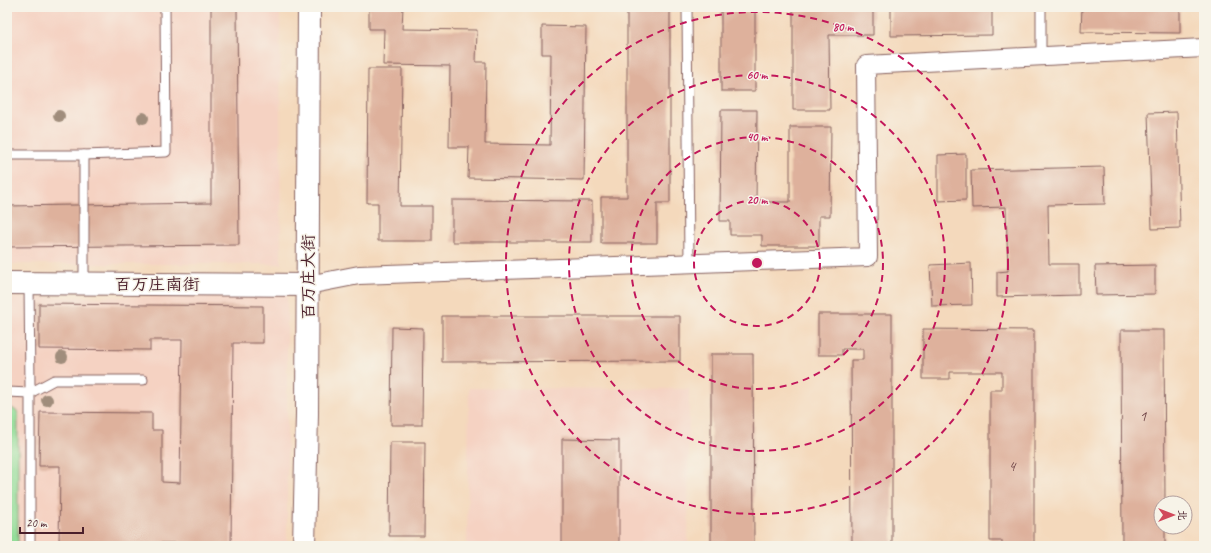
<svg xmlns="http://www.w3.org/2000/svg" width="1211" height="553" font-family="Caveat,'LXGW WenKai TC',sans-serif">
<rect width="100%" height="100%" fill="#f7f3e8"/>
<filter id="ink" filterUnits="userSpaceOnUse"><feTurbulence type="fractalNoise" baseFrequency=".025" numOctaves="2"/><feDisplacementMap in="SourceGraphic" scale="8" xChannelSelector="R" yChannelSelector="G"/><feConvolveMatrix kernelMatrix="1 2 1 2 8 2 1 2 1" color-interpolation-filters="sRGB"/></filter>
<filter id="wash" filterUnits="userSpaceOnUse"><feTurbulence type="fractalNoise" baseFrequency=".012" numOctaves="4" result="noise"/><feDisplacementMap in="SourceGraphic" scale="16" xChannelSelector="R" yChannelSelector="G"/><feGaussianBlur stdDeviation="0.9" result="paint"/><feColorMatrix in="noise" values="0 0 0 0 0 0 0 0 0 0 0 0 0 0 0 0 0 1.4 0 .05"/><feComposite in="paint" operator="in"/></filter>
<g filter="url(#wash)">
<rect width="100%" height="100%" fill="#f4d9bc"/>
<!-- built -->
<g fill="#f5d2c2">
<polygon points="7,7 280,7 281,264 7,264"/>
<polygon points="287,295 287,546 7,546 7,298"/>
<polygon points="469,388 689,389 688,546 467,546"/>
</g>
<!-- green -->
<polygon fill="#93dd98" stroke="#6e7e62" points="7,405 18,412 18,546 7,546"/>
<g id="blocks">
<!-- building -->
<g fill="#deb19c">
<polygon points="211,7 237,7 239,245 7,247 7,206 211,203"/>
<polygon points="369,7 403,7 402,29 477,30 476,62 486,62 485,144 550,145 551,54 542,54 542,26 586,27 584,180 468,178 469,147 449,147 450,66 383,65 384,29 369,29"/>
<polygon points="627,7 670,7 670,203 657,203 657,243 601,243 601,197 627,197"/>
<rect x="721" y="7" width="34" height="84"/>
<polygon points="793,7 873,7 873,35 829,35 830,110 793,110"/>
<polygon points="891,7 1009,7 1009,9 992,9 992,35 891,36"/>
<polygon points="1082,7 1180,7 1180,33 1081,32"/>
<polygon points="368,69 402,69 400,206 432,206 432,241 378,241 378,203 367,203"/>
<polygon points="721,110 757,110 756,202 790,202 790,127 831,127 830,216 819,216 819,246 762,246 762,235 730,235 730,221 720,221"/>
<polygon points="1177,112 1180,228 1152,229 1148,113"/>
<polygon points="966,154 966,200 938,201 938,155"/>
<polygon points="1104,167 1105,204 1048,205 1049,264 1079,264 1079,295 997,297 997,272 1008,271 1006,207 972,208 971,170"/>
<polygon points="452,200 592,201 592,242 452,242"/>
<polygon points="971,263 972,305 932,306 930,265"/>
<polygon points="1155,265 1155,294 1096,295 1095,266"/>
<polygon points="39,304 263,306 263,343 233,343 231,546 179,546 179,543 161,543 161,546 59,546 60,466 39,466 40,412 152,413 152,430 162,430 162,482 180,483 182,340 150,340 150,350 39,349"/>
<polygon points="818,314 892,314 892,546 852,546 851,360 863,360 863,349 842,349 842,355 818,355"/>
<polygon points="442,316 680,316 680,361 442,362"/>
<polygon points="392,327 423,328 422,425 391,425"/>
<polygon points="923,329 1034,330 1034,546 1002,546 1002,541 990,541 990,390 1002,390 1002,372 950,372 950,379 923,379"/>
<polygon points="1121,330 1164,330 1165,503 1161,503 1161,527 1165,527 1165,546 1122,546"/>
<polygon points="711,354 753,354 754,546 711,546"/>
<polygon points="562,439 619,440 619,546 562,546"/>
<polygon points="390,442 425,442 424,536 389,536"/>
</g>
</g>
</g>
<g filter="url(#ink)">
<use href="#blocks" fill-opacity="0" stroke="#86605e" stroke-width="1"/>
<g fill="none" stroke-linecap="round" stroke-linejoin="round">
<!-- service casing -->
<g stroke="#86605e" stroke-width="11">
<g id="service">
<polyline points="687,7 689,263"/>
<polyline points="1041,56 1041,7"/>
<polyline points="7,155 84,155 166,152 165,7"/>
<polyline points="29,283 30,387 30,546"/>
<polyline points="84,283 84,155"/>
<polyline points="7,392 30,393 54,380 143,380"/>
</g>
</g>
<!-- minor casing -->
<g stroke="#86605e" stroke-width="20">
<polyline id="minor" points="308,285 359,275 868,257 866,65 1204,48"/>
</g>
<!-- tertiary casing -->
<g stroke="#86605e" stroke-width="24">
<polyline id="tertiary" points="7,283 308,285"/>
</g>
<!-- secondary casing -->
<g stroke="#86605e" stroke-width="24">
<polyline id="secondary" points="304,546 307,414 309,7"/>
</g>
<!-- service -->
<use href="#service" stroke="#fff" stroke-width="9"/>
<!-- minor -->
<use href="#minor" stroke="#fff" stroke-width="18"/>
<!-- tertiary -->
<use href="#tertiary" stroke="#fff" stroke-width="22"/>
<!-- secondary -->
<use href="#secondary" stroke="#fff" stroke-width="22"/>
</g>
<!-- trees -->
<g fill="#a08d7b">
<circle cx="59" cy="116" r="6"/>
<circle cx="143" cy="118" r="6"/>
<circle cx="62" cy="357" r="6"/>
<circle cx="47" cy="400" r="6"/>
</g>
</g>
<!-- distance rings -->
<g fill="none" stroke="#c2185b" stroke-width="2" stroke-dasharray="7 5">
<circle cx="757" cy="263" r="63"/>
<circle cx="757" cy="263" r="126"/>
<circle cx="757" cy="263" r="188"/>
<circle cx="757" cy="263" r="251"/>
</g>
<g text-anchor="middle" stroke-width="3" stroke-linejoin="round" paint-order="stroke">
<!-- number labels -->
<g font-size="15" fill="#6f4447">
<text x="1143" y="421">1</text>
<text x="1012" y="471">4</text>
</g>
<!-- street labels -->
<g font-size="17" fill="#4a1f2b" stroke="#f7f3e8">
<text transform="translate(308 277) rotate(-90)" y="6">百万庄大街</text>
<text x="157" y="290">百万庄南街</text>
</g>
</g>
<circle cx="757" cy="263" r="6" fill="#c2185b" stroke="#f7f3e8" stroke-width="2"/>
<g font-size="12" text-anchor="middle" font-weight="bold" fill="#c2185b" stroke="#f7f3e8" stroke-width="3" stroke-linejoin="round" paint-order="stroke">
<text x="843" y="31">80 m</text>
<text x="757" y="79">60 m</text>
<text x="757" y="141">40 m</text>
<text x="757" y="204">20 m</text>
</g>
<!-- margin -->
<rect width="1211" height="553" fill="none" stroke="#f7f3e8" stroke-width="24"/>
<!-- north arrow -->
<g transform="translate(1173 515) rotate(90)"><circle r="19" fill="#f7f3e8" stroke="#b29e9c"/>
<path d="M0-3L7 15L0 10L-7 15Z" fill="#d1495b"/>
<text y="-6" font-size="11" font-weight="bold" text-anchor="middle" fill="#4a1f2b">北</text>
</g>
<!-- scale -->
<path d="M20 527v6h63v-6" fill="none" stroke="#4a1f2b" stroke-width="2"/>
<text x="26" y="527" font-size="12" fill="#4a1f2b" stroke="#f7f3e8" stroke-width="3" paint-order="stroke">20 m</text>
</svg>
